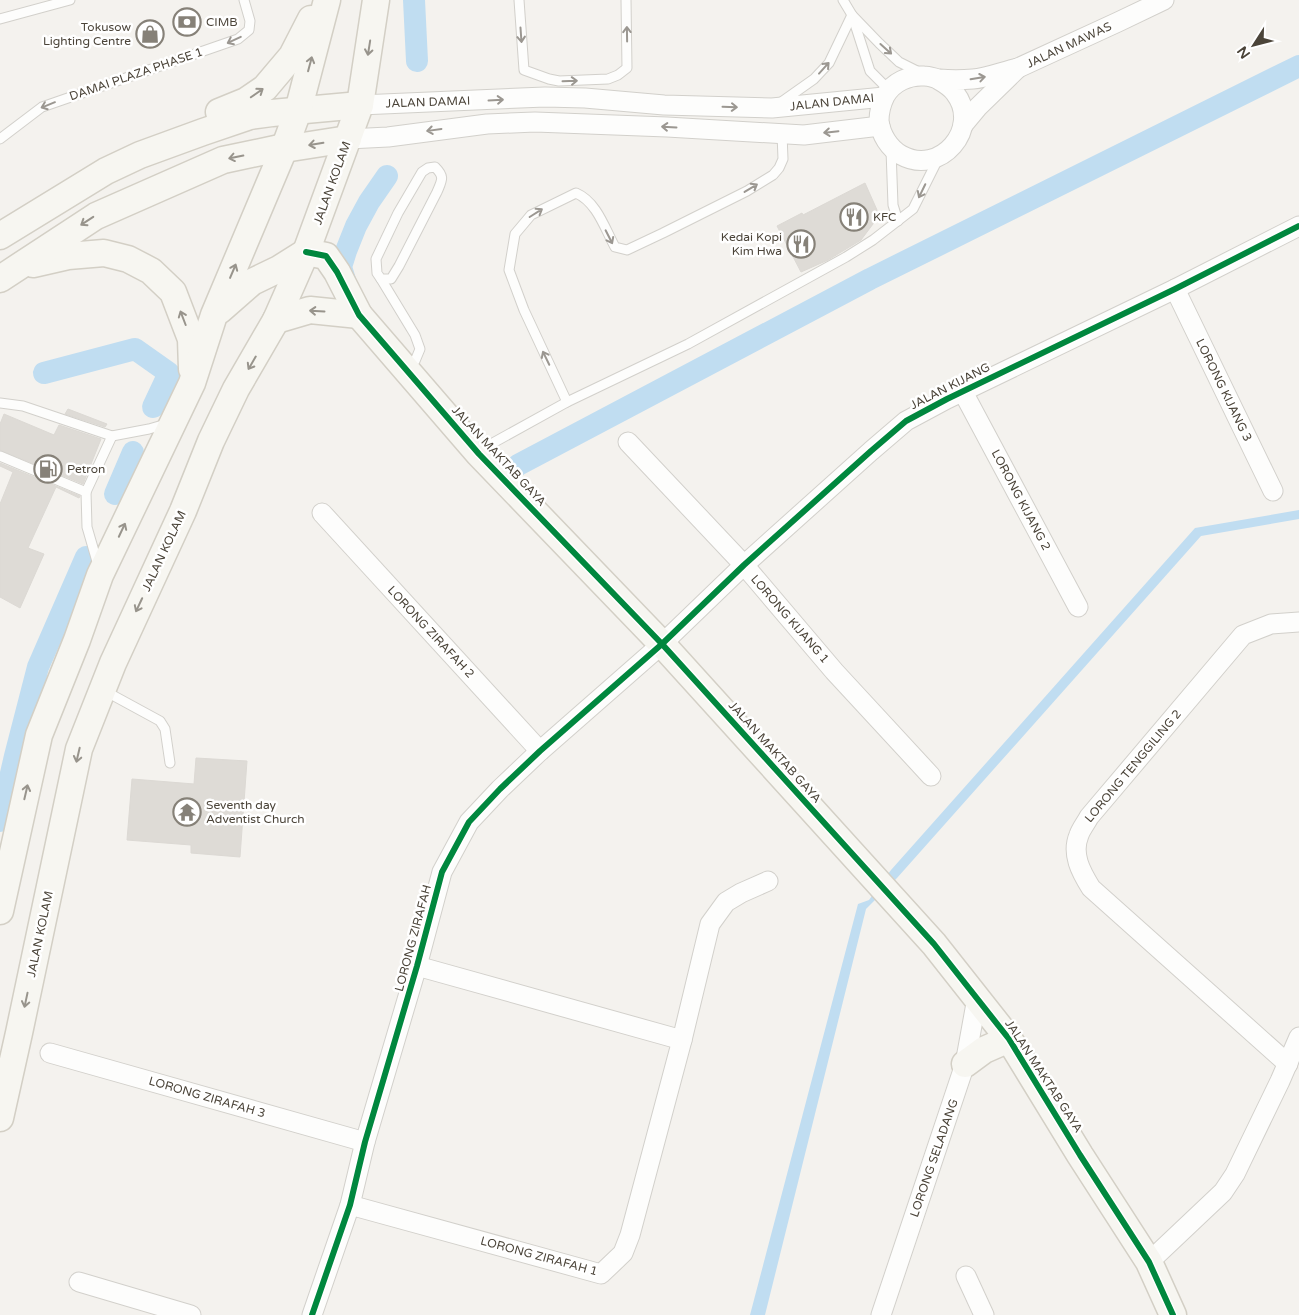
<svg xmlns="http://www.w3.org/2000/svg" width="1299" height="1315" font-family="'Varela Round',sans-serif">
<rect width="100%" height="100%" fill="#f4f2ee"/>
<!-- water -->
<polygon fill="#c0ddf1" points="1299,510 1299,519 1201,536 897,878 866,909 765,1315 750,1315 858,904 869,900 891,870 1195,528"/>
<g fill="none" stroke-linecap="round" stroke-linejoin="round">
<!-- canal -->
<g stroke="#c0ddf1" stroke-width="22">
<polyline points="414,0 417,61"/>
<polyline points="347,287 341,267 346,251 356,226 369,202 387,176"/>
<polyline points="44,373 135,349 169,373 153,407"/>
<polyline points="511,471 518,465 870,279 1299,66"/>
<polyline points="115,494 133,452"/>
<polyline points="0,821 15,756 38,667 86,557"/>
</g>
</g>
<!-- building -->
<g fill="#dedbd6" stroke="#dcd9d4">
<polygon points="865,183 877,210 873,224 861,240 828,260 801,272 777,226 802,213 803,215"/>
<polygon points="68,409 107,424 105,427 65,414"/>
<polygon points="4,414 54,435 59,425 101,439 83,484 0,450 0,424"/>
<polygon points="0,463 80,496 79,498 56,487 28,548 44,554 20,608 0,597 0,504 13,472 0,466"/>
<polygon points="196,758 247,761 240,857 191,853 191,845 127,840 132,779 194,784"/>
</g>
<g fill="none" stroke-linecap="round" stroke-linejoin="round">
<!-- lane casing -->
<g stroke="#d2d0cb" stroke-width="11">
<g id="lane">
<polyline points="519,0 524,70 549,79 559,81 608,79 618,75 627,68 626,0"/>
<polyline points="843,0 852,15 879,43 899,62 919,72"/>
<polyline points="853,18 870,71 889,90"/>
<polyline points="0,19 70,0"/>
<polyline points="780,103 814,79 829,63 852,15"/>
<polyline points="0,139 42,107 238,39 249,30 250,21 244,0"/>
<polyline points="891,150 893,205 898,221"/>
<path d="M435 167C445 177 442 180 437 192L399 266 391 279H381L377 273 376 259 398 213 422 172 428 168Z"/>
<polyline points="381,279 415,335 420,349 415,361 405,362"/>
<path d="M567 402 524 310 509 270 515 234 531 215 576 193C597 202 605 229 615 247L627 250 663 233 747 191 773 175 779 168 783 159 782 134"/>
<polyline points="0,403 23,406 112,436 86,492"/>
<polyline points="112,436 149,429 166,424"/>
<polyline points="480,453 491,444 567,402 688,344 846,257 873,240 913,209 938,159"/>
<polyline points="0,456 86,492 87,527 98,565"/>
<polyline points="103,690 160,721 165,729 170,763"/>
</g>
</g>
<!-- street casing -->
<g stroke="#d2d0cb" stroke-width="21">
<g id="street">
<path d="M937 79C944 83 950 86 955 93 982 128 940 177 901 155 889 148 881 135 879 121 879 112 881 104 885 96 893 82 909 75 924 76 929 76 934 78 939 79 950 80 962 80 973 79 987 78 1004 71 1018 68"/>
<polyline points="360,105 545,97 585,98 664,105 772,108 884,97"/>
<polyline points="963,125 978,107 1018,68 1118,22 1164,0"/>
<polyline points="348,139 388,137 487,124 535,122 667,127 804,135 880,126"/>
<polyline points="1175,289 1273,491"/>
<polyline points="963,392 1078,607"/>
<polyline points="628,442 744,565 834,671 931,776"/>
<polyline points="322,513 540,751"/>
<polyline points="417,966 682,1040"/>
<polyline points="50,1053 365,1142"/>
<path d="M1288 1064 1091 888C1081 872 1071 854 1079 835 1081 829 1086 823 1089 817L1243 635 1271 624 1299 622"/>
<polyline points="350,1205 601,1274 623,1253 630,1235 682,1040 710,924 726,902 741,893 768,881"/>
<polyline points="1149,1262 1223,1192 1235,1174 1280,1081 1299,1037"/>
<polyline points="966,1276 984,1315"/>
<polyline points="79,1282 191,1315"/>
<polyline points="312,1315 350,1205 365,1142 417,966 442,872 469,822 500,789 540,751 662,644 744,565 871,451 906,421 947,399 1175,289 1299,226"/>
<polyline points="881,1315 965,1064 977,998"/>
</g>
</g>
<!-- secondary casing -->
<g stroke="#d3cfc5" stroke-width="29">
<g id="secondary">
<polyline points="219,112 246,101 265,88 292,56 311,19"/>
<polyline points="0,236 106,171 140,155 203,132 250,116 272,113 360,105"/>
<polyline points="306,252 326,256 337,272 359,315 479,454 662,644 934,944 1009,1039 1080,1155 1149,1262 1173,1315"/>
<polyline points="33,264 68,256 104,253 128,259 151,271 173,292 191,339 192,369"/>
<polyline points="0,279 96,216 223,160 280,148 284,149 348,139"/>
<polyline points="220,310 252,282 279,269 306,252"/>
<polyline points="276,320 310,310 359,315"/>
<polyline points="0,911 39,735 77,640 100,575 192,383 214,315 284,149 298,111 327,0"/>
<polyline points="965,1064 984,1050 1009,1039"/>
<polyline points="0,1118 19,1033 79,749 113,663 183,511 211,441 236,389 276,320 306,252 360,105 376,0"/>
</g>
</g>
<!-- lane -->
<use href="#lane" stroke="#fdfdfc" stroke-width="9"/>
<!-- street -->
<use href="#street" stroke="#fdfdfc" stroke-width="19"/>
<!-- secondary -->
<use href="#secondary" stroke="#f7f6f1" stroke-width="26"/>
<!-- cycleway casing -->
<g stroke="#fff" stroke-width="9">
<g id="cycleway">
<polyline points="306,252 326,256 337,272 359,315 479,454 662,644 934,944 1009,1039 1080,1155 1149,1262 1173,1315"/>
<polyline points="312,1315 350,1205 365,1142 417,966 442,872 469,822 500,789 540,751 662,644 744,565 871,451 906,421 947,399 1175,289 1299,226"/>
</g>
</g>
<!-- cycleway -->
<use href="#cycleway" stroke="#00873e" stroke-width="6"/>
</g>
<!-- one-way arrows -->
<defs><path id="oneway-shaft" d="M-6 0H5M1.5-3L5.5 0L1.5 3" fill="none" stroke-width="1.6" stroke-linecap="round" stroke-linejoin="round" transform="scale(1.25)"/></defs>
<g stroke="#9b9791">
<use href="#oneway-shaft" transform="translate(627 34) rotate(-91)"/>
<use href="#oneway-shaft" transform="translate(521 35) rotate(86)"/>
<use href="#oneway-shaft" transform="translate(234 40) rotate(155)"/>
<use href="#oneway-shaft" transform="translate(886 49) rotate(42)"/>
<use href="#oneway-shaft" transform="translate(824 68) rotate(-48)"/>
<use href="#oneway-shaft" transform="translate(978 78) rotate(-9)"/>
<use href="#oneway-shaft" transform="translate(570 81) rotate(-2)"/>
<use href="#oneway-shaft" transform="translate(496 100) rotate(-3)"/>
<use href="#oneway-shaft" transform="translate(48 105) rotate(158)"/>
<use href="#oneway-shaft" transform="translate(730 107) rotate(2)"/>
<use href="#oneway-shaft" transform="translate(669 127) rotate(-177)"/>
<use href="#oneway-shaft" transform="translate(434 130) rotate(172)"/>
<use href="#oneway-shaft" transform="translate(831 132) rotate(174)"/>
<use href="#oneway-shaft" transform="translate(751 188) rotate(-31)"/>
<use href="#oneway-shaft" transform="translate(922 191) rotate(116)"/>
<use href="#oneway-shaft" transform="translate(536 213) rotate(-32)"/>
<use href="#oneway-shaft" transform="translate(609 237) rotate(63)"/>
<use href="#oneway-shaft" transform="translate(546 358) rotate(-116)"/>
</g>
<g stroke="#98948c">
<use href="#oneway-shaft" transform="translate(369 48) rotate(99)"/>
<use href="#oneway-shaft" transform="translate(310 64) rotate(-75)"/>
<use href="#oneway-shaft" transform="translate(257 93) rotate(-35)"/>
<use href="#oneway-shaft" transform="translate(316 144) rotate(171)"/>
<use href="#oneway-shaft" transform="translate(236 157) rotate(169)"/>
<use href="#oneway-shaft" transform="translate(87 221) rotate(147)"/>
<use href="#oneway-shaft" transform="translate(233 271) rotate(-67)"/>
<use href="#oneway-shaft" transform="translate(317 311) rotate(-177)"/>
<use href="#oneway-shaft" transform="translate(183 318) rotate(-111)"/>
<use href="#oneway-shaft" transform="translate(252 363) rotate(120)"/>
<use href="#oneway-shaft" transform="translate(122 530) rotate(-65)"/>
<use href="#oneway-shaft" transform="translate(139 605) rotate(115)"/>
<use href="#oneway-shaft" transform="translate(78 755) rotate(103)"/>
<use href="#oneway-shaft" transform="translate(26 792) rotate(-77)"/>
<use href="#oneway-shaft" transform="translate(26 1000) rotate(102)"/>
</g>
<!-- icons -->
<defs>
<g id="bank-ring" transform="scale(1.4375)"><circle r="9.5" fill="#fff" stroke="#868178" stroke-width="1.5"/><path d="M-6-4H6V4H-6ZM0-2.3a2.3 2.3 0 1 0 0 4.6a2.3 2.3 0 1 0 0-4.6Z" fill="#868178"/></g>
<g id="shop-ring" transform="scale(1.4375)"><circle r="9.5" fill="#fff" stroke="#868178" stroke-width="1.5"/><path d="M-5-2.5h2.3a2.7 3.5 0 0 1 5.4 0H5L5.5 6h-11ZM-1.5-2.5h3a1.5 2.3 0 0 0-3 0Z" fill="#868178"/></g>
<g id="restaurant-ring" transform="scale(1.4375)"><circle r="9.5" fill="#fff" stroke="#868178" stroke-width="1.5"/><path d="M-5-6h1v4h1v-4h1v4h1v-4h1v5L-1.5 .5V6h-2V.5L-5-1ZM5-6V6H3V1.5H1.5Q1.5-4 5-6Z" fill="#868178"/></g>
<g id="fuel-ring" transform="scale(1.4375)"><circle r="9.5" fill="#fff" stroke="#868178" stroke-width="1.5"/><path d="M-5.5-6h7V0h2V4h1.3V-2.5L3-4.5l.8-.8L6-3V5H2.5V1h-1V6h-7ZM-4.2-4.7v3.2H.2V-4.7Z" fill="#868178"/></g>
<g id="temple-ring" transform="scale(1.4375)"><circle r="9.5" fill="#fff" stroke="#868178" stroke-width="1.5"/><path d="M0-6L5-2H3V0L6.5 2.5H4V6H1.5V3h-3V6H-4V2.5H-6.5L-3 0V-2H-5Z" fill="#868178"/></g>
</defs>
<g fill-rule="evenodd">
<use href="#bank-ring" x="187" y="22"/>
<use href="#shop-ring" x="150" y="34"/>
<use href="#restaurant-ring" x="854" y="217"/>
<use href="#restaurant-ring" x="801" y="244"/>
<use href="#fuel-ring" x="48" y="469"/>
<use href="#temple-ring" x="187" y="812"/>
</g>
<g text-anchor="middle" stroke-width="5" stroke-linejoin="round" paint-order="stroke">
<!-- poi labels -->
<g font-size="12" fill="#4b4439" stroke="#fff" text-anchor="start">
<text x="206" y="26">CIMB</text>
<text x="131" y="31" text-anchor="end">Tokusow<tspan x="131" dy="14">Lighting Centre</tspan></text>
<text x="873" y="221">KFC</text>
<text x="782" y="241" text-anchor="end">Kedai Kopi<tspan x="782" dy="14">Kim Hwa</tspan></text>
<text x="67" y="473">Petron</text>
<text x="206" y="809">Seventh day<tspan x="206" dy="14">Adventist Church</tspan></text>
</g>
<!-- street labels -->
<g font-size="12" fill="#4b4439" stroke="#fff">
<text transform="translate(1069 45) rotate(-25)" y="4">JALAN MAWAS</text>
<text transform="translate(136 74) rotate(-19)" y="4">DAMAI PLAZA PHASE 1</text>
<text transform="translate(428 102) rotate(-2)" y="4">JALAN DAMAI</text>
<text transform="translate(832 102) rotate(-6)" y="4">JALAN DAMAI</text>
<text transform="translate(332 183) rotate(-70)" y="4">JALAN KOLAM</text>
<text transform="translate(950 386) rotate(-27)" y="4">JALAN KIJANG</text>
<text transform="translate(1224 390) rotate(64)" y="4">LORONG KIJANG 3</text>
<text transform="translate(499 456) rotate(47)" y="4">JALAN MAKTAB GAYA</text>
<text transform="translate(1021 500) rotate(62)" y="4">LORONG KIJANG 2</text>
<text transform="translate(164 551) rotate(-65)" y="4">JALAN KOLAM</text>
<text transform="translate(790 619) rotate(49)" y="4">LORONG KIJANG 1</text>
<text transform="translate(431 632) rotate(47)" y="4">LORONG ZIRAFAH 2</text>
<text transform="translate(775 752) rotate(48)" y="4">JALAN MAKTAB GAYA</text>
<text transform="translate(1133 766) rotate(-50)" y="4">LORONG TENGGILING 2</text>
<text transform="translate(40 934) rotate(-78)" y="4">JALAN KOLAM</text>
<text transform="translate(413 938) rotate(-75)" y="4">LORONG ZIRAFAH</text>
<text transform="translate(1044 1076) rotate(57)" y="4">JALAN MAKTAB GAYA</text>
<text transform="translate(207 1097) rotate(16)" y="4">LORONG ZIRAFAH 3</text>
<text transform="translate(934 1158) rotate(-71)" y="4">LORONG SELADANG</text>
<text transform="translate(539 1256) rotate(15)" y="4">LORONG ZIRAFAH 1</text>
</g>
</g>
<!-- north arrow -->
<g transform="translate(1254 45) rotate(234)" stroke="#ffffff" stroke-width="4" paint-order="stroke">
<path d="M0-4L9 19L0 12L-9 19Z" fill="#4b4439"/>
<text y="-8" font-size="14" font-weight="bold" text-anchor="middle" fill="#4b4439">N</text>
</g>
</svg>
